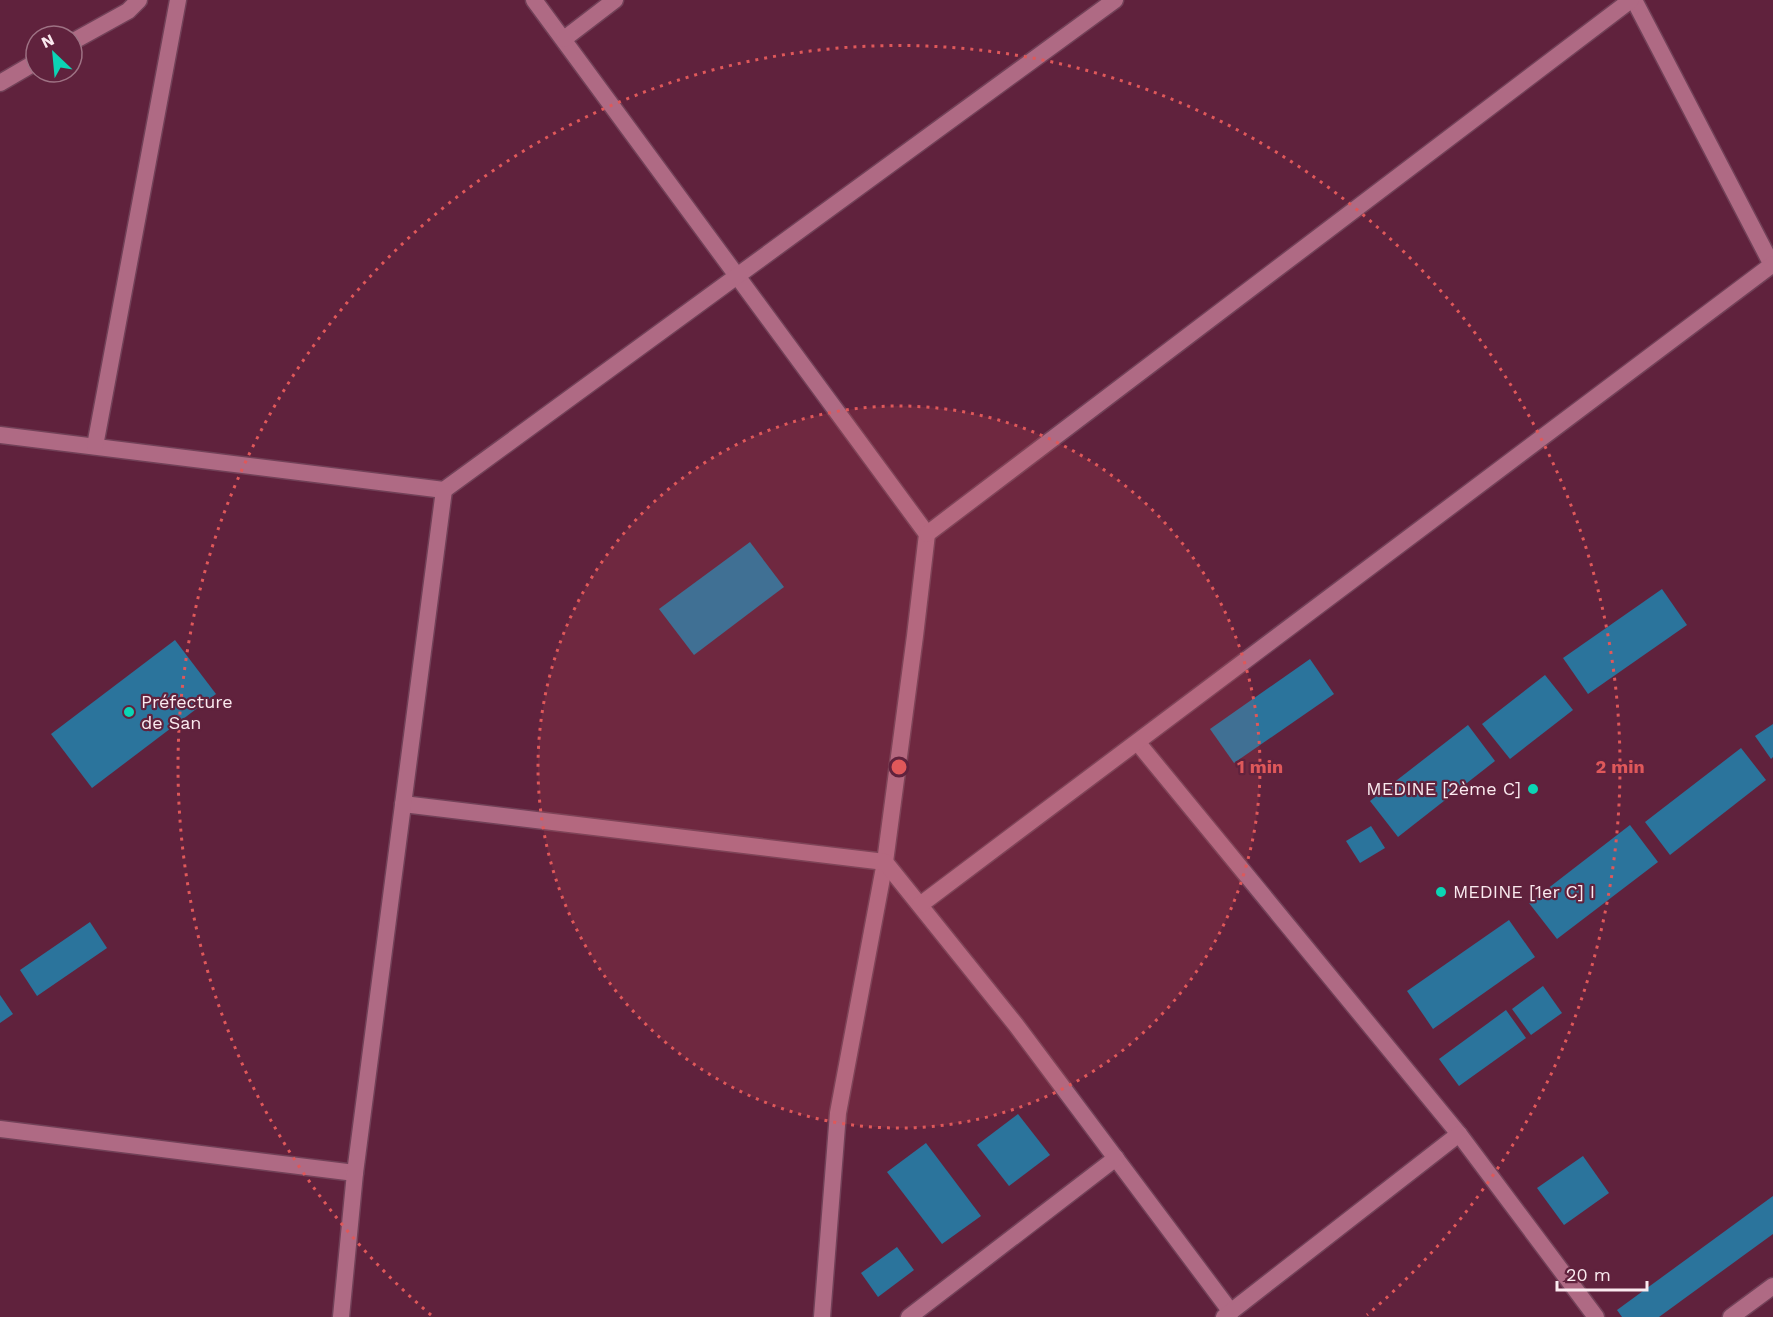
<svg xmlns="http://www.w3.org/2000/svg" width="1773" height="1317" font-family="'Work Sans',sans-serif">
<rect width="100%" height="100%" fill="#60223d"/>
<!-- building -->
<g fill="#2b749c">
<polygon points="750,542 784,587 694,655 659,609"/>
<polygon points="1662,589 1687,625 1588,694 1563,658"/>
<polygon points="175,640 216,694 92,788 51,734"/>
<polygon points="1310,659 1334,694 1234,763 1210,729"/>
<polygon points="1545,675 1573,710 1510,759 1482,724"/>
<polygon points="1773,724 1773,757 1771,759 1755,736"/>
<polygon points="1468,725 1495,761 1398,837 1370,801"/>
<polygon points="1741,748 1766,780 1670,855 1645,822"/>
<polygon points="1630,825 1658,862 1557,939 1529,903"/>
<polygon points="1371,826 1385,848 1360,863 1346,841"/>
<polygon points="1509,920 1535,957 1433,1029 1407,991"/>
<polygon points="90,922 107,948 37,996 20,970"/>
<polygon points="1543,986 1562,1013 1531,1035 1512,1009"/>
<polygon points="0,995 13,1014 0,1023"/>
<polygon points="1506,1010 1526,1038 1459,1086 1439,1059"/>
<polygon points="1018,1114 1050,1155 1009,1186 977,1145"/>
<polygon points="926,1143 981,1216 942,1244 887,1172"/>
<polygon points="1583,1156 1609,1193 1564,1225 1537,1188"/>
<polygon points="1773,1196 1773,1234 1659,1317 1622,1317 1617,1310"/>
<polygon points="897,1247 914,1270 878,1297 861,1273"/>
</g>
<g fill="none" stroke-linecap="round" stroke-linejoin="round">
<!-- minor casing -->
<g stroke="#724158" stroke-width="19">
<g id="minor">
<polyline points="534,0 927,534 915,636 885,862 838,1113 822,1317"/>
<polyline points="1634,0 1772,265"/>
<polyline points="564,39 615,0"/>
<polyline points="72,42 128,11 139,0"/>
<polyline points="0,83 36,62"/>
<polyline points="0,435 444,490 1115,0"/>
<polyline points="95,446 178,0"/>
<polyline points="927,534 1631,0"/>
<polyline points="1138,743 1459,1134 1596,1317"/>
<polyline points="403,804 885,862 1016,1025 1231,1312"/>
<polyline points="920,905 1773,264"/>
<polyline points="0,1129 355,1173"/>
<polyline points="341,1317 355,1173 444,490"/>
<polyline points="909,1317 1116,1158"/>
<polyline points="1224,1317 1459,1134"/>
<polyline points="1731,1317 1773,1286"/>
</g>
</g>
<!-- minor -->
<use href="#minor" stroke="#af6a84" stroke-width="16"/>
</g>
<!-- distance rings -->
<circle cx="899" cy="767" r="361" fill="#df585a" fill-opacity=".12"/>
<g fill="none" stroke="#df585a" stroke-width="3" stroke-dasharray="3 6">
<circle cx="899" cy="767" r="361"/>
<path d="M431 1315A721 721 0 1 1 1367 1315"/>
</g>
<!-- markers -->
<g fill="#0bd5b5" stroke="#60223d" stroke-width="2">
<circle cx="129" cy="712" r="6"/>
<circle cx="1533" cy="789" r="6"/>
<circle cx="1441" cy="892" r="6"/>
</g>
<g text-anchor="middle" stroke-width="4.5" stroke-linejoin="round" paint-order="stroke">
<!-- poi labels -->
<g font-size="18" fill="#faeaef" stroke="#60223d" text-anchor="start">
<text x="141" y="708">Préfecture<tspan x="141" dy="21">de San</tspan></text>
<text x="1521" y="795" text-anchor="end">MEDINE [2ème C]</text>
<text x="1453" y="898">MEDINE [1er C] I</text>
</g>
</g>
<circle cx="899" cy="767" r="9" fill="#df585a" stroke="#60223d" stroke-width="3"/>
<g font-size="18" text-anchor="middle" font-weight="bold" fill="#df585a" stroke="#60223d" stroke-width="4.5" stroke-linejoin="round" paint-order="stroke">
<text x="1260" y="773">1 min</text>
<text x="1620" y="773">2 min</text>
</g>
<!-- north arrow -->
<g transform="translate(54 54) rotate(334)"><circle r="28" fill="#60223d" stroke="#9e7284" stroke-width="1.5"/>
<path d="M0-4.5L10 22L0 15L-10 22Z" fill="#0bd5b5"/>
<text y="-9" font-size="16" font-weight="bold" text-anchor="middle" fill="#faeaef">N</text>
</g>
<!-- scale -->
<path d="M1557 1281v9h90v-9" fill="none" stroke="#faeaef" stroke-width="3"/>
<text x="1566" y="1281" font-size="18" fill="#faeaef" stroke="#60223d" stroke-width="4.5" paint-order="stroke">20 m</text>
</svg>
